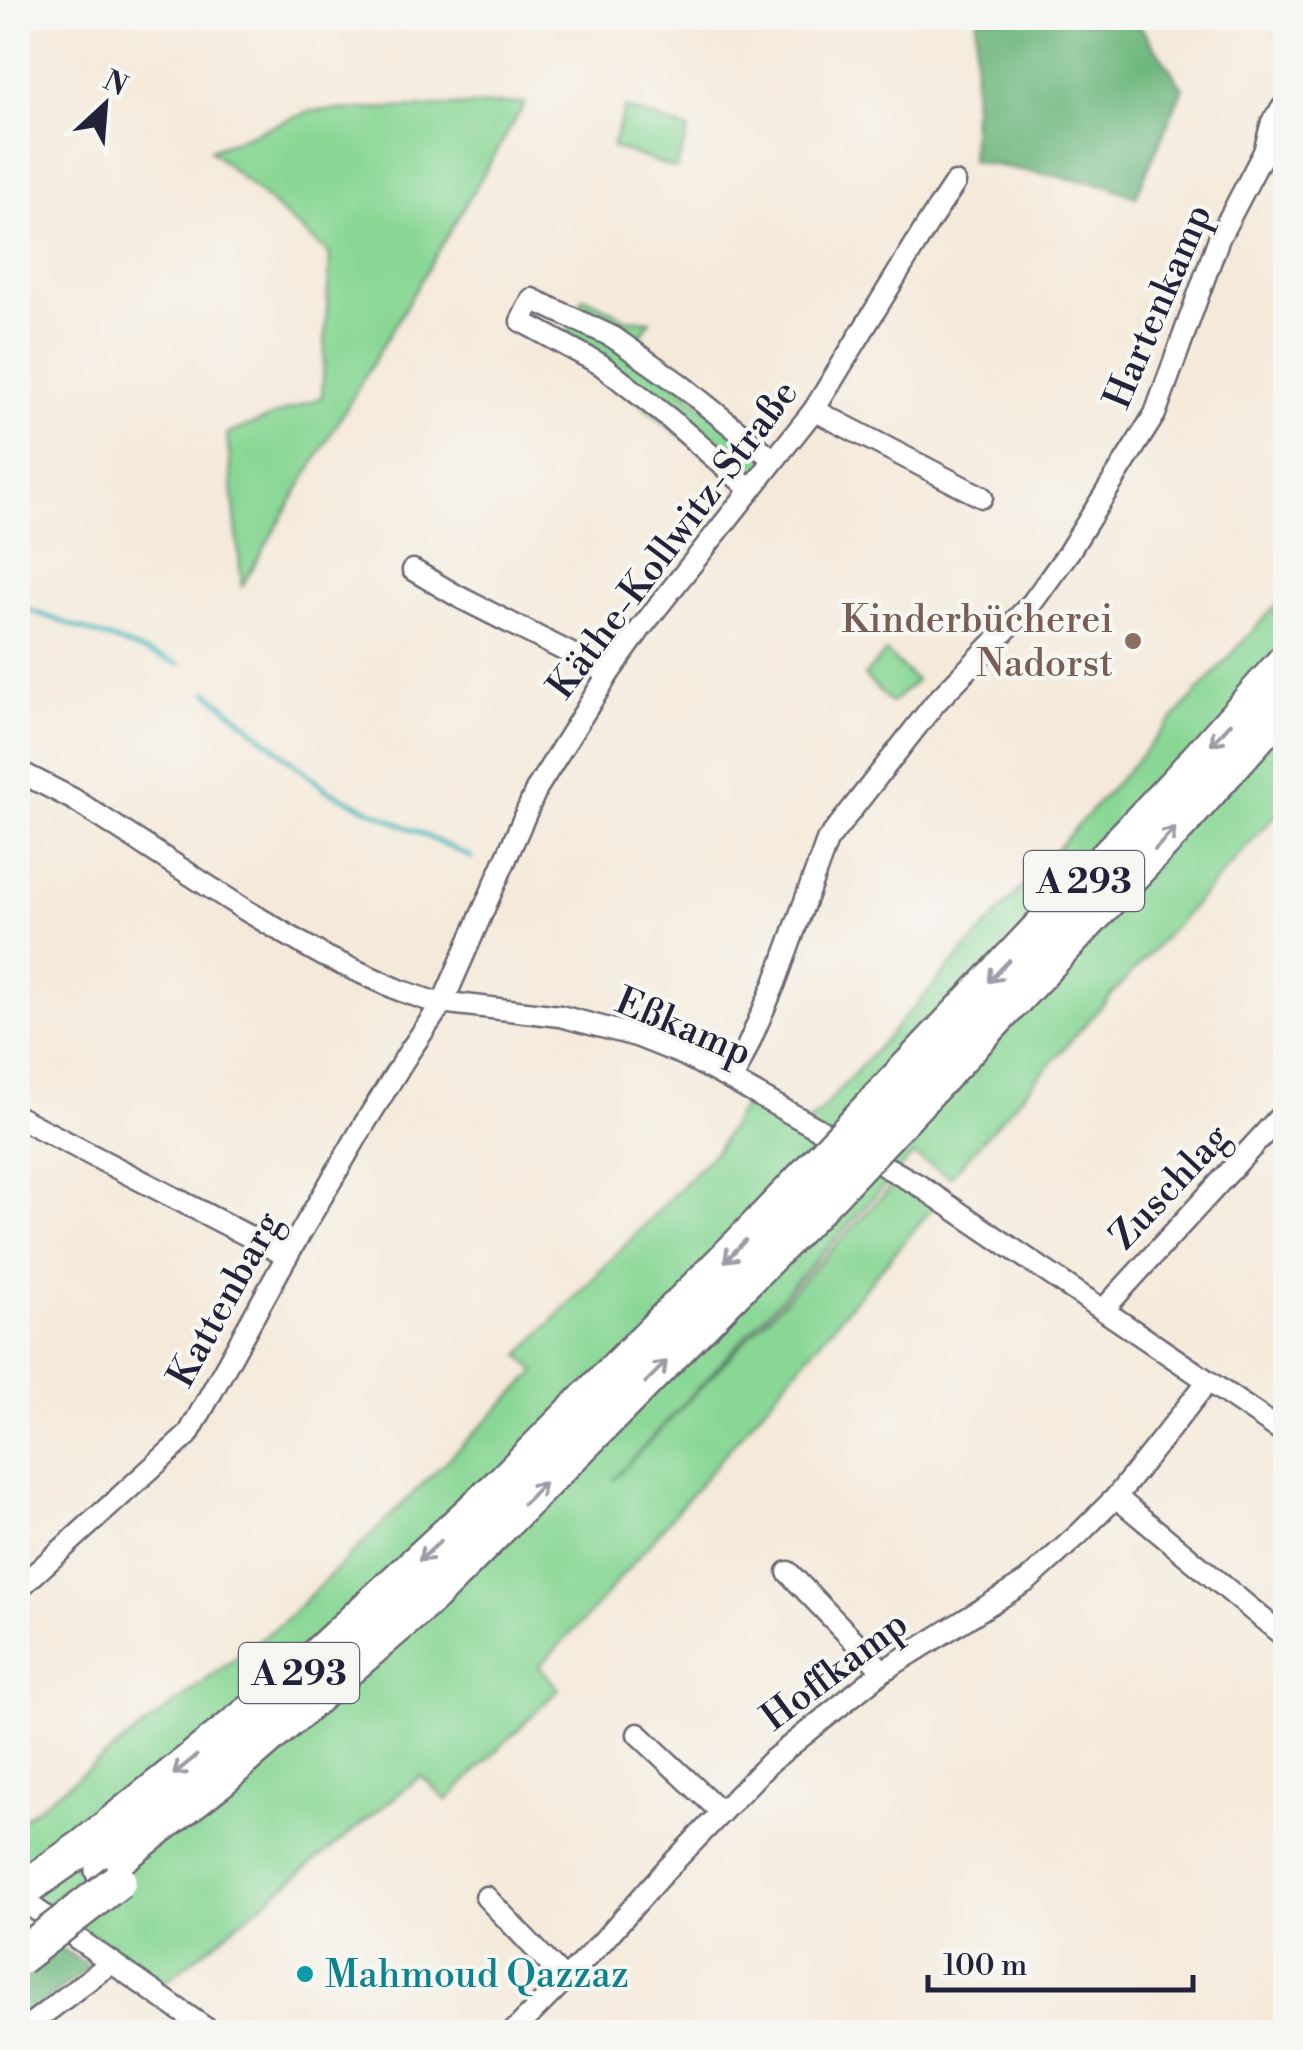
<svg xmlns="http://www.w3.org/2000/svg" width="1303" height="2050" font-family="'Libre Bodoni',serif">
<rect width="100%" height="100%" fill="#f6f6f2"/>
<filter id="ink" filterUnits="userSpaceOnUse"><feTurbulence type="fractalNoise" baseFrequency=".01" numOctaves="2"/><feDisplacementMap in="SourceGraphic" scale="20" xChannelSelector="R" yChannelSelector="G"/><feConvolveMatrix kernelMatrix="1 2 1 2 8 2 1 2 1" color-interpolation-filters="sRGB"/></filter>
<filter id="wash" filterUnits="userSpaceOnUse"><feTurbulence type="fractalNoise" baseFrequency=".0048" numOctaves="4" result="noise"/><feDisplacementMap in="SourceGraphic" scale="40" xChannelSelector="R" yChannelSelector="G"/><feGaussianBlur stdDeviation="2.25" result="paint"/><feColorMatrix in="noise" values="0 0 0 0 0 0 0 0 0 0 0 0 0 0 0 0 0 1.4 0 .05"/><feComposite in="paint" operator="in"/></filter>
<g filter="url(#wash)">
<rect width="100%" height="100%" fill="#f5eada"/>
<!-- green -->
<g fill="#89d795" stroke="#567c68" stroke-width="2.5">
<polygon points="525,103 242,586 227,434 322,397 330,255 210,150 311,111"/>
<polygon points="625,108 689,130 676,169 612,147"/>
<polygon points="584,297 628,319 650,321 632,350 774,460 750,489 562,344"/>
<polygon points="1285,595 1285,805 1098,1010 950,1177 913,1155 613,1480 895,1183 934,1206 589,1615 539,1666 559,1689 447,1800 421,1776 153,1992 18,1897 18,1822 282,1623 536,1372 520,1355 717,1149 747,1099 799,1128 816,1116"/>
<polygon points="886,652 916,681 891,703 864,676"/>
</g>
<!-- forest -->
<g fill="#6eb87e" stroke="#486d5c" stroke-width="2.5">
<polygon points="977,18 1023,18 1140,26 1183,88 1136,197 1106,185 971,161"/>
<polygon points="58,1946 90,1967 18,2022 18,1981"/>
</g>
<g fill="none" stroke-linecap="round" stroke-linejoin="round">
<!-- stream -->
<g stroke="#44b4bc" stroke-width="5">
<polyline points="18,606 179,664"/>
<polyline points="208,692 327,790 471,857"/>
</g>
</g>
</g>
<g filter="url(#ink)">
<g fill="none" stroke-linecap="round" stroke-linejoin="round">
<!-- minor casing -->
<g stroke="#6c6873" stroke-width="25">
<g id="minor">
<polyline points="1269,134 1286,153"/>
<polyline points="814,410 982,497"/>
<polyline points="750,489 670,419 600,364 521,321 532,299 613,337 681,385 774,460"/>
<polyline points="413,570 459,597 609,673"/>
<polyline points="18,771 73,799 242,908 301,943 326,957 399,990 431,1001 560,1016 636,1036 684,1055 731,1080 920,1186 1286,1434"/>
<polyline points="731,1080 740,1064 775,983 827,841 935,703 1032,603 1068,553 1155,414 1219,238 1264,152 1272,122 1286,103"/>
<polyline points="18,1117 287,1256"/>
<polyline points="1103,1310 1286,1110"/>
<polyline points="1116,1497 1286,1638"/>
<polyline points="788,1572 883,1671"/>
<polyline points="18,1589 188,1435 287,1256 365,1123 409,1052 443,1002 537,788 609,673 641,628 814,410 929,222 955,183"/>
<polyline points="638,1734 721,1812"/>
<polyline points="18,1897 211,2032"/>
<polyline points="486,1897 565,1980"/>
<polyline points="20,2032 112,1962"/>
<polyline points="513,2032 602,1942 663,1873 770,1762 883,1671 1027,1581 1079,1534 1116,1497 1208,1381"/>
</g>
</g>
<!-- motorway casing -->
<g stroke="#6c6873" stroke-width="40">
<g id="motorway">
<polyline points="880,1098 1180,780 1286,661"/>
<polyline points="906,1114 1184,819 1286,704"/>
<polyline points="103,1870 219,1780 432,1595 829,1196"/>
<polyline points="18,1893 85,1846 288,1683 501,1485 741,1244 802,1180"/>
</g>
</g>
<!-- minor -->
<use href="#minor" stroke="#fff" stroke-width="20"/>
<!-- motorway -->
<use href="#motorway" stroke="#fff" stroke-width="35"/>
<!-- motorway-bridge casing -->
<g stroke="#6c6873" stroke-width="40" stroke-linecap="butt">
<g id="motorway-bridge">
<polyline points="802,1180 880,1098"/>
<polyline points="829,1196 906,1114"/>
<polyline points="18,1958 118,1881"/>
</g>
</g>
<!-- motorway-bridge -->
<use href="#motorway-bridge" stroke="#fff" stroke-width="35"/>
</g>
<!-- one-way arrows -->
<defs><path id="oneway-shaft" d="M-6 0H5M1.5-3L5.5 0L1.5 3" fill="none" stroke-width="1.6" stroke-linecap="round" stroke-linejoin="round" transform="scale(2.5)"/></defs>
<g stroke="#9c9ca7">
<use href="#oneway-shaft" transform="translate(1221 734) rotate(132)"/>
<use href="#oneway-shaft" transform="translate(1165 839) rotate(-47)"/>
<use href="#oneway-shaft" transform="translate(999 971) rotate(133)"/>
<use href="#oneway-shaft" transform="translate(735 1251) rotate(134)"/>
<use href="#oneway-shaft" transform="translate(656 1372) rotate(-45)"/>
<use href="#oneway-shaft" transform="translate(534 1493) rotate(-45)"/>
<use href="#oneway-shaft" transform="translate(430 1551) rotate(137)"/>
<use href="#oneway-shaft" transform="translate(185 1765) rotate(141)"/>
</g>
</g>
<!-- markers -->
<circle fill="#8d6e63" stroke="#f6f6f2" stroke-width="4" cx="1133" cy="641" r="10"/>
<circle fill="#0f9aa8" stroke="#f6f6f2" stroke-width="4" cx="305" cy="1974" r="10"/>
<g text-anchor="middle" stroke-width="8" stroke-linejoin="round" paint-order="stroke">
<!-- shield labels -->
<g fill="#f6f6f2" stroke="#626272" stroke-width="2.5">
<rect x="1024" y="851" width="120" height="60" rx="8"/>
<rect x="239" y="1643" width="120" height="60" rx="8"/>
</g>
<g font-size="35" font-weight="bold" fill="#22223b">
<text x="1084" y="893">A 293</text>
<text x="299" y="1685">A 293</text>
</g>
<!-- street labels -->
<g font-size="38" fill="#22223b" stroke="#f6f6f2">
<text transform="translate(1157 306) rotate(-67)" y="13">Hartenkamp</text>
<text transform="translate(672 539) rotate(-53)" y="13">Käthe-Kollwitz-Straße</text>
<text transform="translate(684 1026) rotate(23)" y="13">Eßkamp</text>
<text transform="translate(1169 1186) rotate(-47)" y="13">Zuschlag</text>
<text transform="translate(224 1299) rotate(-61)" y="13">Kattenbarg</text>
<text transform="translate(834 1670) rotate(-37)" y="13">Hoffkamp</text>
</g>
<!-- education labels -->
<g font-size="38" fill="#785e54" stroke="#f6f6f2" text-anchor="end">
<text x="1113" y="632">Kinderbücherei<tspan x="1113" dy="44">Nadorst</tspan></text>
</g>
<!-- culture labels -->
<g font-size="38" fill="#0d838f" stroke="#f6f6f2" text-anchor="start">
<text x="325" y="1987">Mahmoud Qazzaz</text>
</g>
</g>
<!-- margin -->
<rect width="1303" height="2050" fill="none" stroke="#f6f6f2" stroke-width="60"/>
<!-- north arrow -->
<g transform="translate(105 105) rotate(26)" stroke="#f6f6f2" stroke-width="8" paint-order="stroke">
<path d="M0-8L18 38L0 25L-18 38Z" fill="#22223b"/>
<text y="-15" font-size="28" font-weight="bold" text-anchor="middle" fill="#22223b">N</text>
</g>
<!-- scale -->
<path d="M928 1975v15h265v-15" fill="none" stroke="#22223b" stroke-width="5"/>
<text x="943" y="1975" font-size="30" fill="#22223b" stroke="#f6f6f2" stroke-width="8" paint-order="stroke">100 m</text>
</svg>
